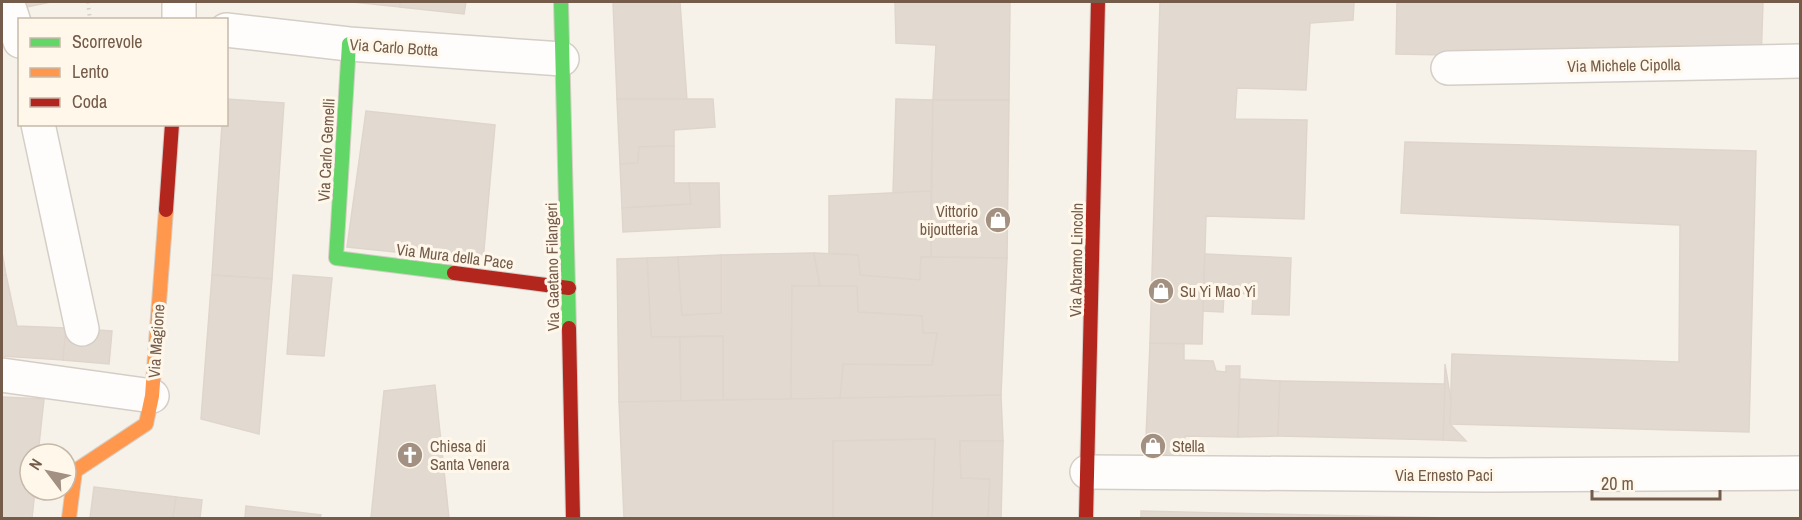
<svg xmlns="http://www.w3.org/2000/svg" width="1802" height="520" font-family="'Archivo Narrow',sans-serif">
<rect width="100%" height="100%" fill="#f6f2ea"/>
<!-- building -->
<g fill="#e2dad1" stroke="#dfd5cc" stroke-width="1.5">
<polygon points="2,2 51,2 2,12"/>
<polygon points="352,2 400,2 400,7"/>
<polygon points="400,2 466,2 464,14 400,7"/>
<polygon points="613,2 680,2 687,101 617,99"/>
<polygon points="895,2 1010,2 1009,100 933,100 936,45 896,43"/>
<polygon points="1160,2 1354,2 1353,20 1310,23 1306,90 1237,88 1235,119 1307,120 1304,219 1206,216 1202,344 1150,343"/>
<polygon points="1397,2 1763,2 1761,61 1396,54"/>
<polygon points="226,99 284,103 272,279 212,275 222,124 226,124"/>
<polygon points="617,99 713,99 715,127 674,130 674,146 639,147 638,163 620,164"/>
<polygon points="896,99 933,100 931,191 893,193"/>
<polygon points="933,100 1009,100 1007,258 931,257"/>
<polygon points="366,111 495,125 483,261 347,247"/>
<polygon points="1405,142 1756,151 1749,432 1450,424 1452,354 1679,362 1680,225 1401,213"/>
<polygon points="674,146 674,183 689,183 691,204 622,208 620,164 638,163 639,147"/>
<polygon points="689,183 719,183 720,227 623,232 622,208 691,204"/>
<polygon points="931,191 931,257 921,257 920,280 860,275 858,255 829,253 829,196"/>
<polygon points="2,252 6,275 2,276"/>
<polygon points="814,253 820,286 792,286 791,399 723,400 723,336 651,337 647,258 678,257 682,315 721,313 721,255"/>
<polygon points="814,253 858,255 860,275 920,280 921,257 1007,258 1001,395 840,399 843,364 932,365 937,333 923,333 922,316 858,312 857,286 820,286"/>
<polygon points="1205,254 1291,258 1289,315 1252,314 1253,294 1224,293 1223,312 1203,311"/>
<polygon points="721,255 721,313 682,315 678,257"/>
<polygon points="647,258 651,337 680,337 681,401 619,402 617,259"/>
<polygon points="6,275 17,326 66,328 63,360 2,356 2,276"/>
<polygon points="212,275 272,279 259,434 201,419"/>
<polygon points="293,275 332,278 324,356 287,354"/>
<polygon points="792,286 857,286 858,312 922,316 923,333 937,333 932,365 843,364 840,399 791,399"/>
<polygon points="66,328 112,331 109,364 63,360"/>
<polygon points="723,336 723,400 681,401 680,337"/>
<polygon points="1150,343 1184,344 1184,360 1213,361 1216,371 1226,372 1226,366 1240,366 1238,437 1185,436 1184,461 1145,461"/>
<polygon points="1445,364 1451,401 1450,424 1466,441 1443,440"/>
<polygon points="1240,379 1280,381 1278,436 1238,437"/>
<polygon points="1280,381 1445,384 1443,440 1278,436"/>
<polygon points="435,385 449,518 371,518 384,391"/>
<polygon points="1001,395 1003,441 960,441 961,478 990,479 988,518 932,518 935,439 833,441 833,518 624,518 619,402"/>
<polygon points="2,397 44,399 38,454 30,454 30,490 35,490 32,518 2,518"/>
<polygon points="935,439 932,518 833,518 833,441"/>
<polygon points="960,441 1003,441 1001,518 988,518 990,479 961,478"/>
<polygon points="94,487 176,497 173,518 90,518"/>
<polygon points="176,497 202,500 200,518 173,518"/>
<polygon points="246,506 321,515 320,518 245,518"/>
<polygon points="1141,511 1221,513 1450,518 1141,518"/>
</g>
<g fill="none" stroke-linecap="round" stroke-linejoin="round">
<!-- street casing -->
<g stroke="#d4cec6" stroke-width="36">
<g id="street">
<polyline points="179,2 179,20"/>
<polyline points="10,10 20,41"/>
<polyline points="226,30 349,44 562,59"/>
<polyline points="1448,68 1800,61"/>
<polyline points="38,124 82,329"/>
<polyline points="2,375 152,396"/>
<polyline points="1087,472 1488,475 1800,473"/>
</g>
</g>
<!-- fast casing -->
<g stroke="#d5cec6" stroke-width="16">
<g id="fast">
<polyline points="561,2 569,328"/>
<polyline points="349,44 336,258 454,273"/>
</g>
</g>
<!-- slow casing -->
<g stroke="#d5cec6" stroke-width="16">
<polyline id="slow" points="69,518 75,471 146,424 152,396 166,210"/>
</g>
<!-- jam casing -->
<g stroke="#d5cec6" stroke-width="16">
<g id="jam">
<polyline points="166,210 172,124"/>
<polyline points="454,273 569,288"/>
<polyline points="569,328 573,518"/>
<polyline points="1086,518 1098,2"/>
</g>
</g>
<!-- path -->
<polyline stroke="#d8d0cb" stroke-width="4" stroke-dasharray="1.5 4.5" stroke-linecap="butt" points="88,2 90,20"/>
<!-- street -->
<use href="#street" stroke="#fefdfc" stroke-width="33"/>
<!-- fast -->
<use href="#fast" stroke="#63d668" stroke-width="14"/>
<!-- slow -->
<use href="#slow" stroke="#ff974d" stroke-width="14"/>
<!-- jam -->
<use href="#jam" stroke="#b3261e" stroke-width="14"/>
</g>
<!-- icons -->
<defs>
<g id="shop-disc" transform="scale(1.35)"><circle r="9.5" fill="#a29082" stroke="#fff8ea"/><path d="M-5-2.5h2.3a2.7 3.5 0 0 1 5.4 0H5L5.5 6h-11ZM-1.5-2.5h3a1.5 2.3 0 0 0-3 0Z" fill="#fff"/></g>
<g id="church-disc" transform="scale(1.35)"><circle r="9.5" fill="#a29082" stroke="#fff8ea"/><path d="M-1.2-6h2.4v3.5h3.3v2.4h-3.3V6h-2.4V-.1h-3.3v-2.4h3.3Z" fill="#fff"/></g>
</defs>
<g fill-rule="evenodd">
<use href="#shop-disc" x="998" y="220"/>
<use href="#shop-disc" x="1161" y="291"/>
<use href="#shop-disc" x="1153" y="446"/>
<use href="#church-disc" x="410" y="455"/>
</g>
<g text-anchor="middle" stroke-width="6" stroke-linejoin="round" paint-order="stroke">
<!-- street labels -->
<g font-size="16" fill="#745b4a" stroke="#fff8ea">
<text transform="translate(394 47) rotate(4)" y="6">Via Carlo Botta</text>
<text transform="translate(1624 65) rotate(-1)" y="6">Via Michele Cipolla</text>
<text transform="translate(326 150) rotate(-87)" y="6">Via Carlo Gemelli</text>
<text transform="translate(455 256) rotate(7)" y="6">Via Mura della Pace</text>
<text transform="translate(1076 260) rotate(-89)" y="6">Via Abramo Lincoln</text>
<text transform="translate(552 267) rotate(-91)" y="6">Via Gaetano Filangeri</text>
<text transform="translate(156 341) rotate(-86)" y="6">Via Magione</text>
<text x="1444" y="481">Via Ernesto Paci</text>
</g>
<!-- poi labels -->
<g font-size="16" fill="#745b4a" stroke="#fff8ea" text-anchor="start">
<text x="978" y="217" text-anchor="end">Vittorio<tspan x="978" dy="18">bijoutteria</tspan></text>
<text x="1180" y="297">Su Yi Mao Yi</text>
<text x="430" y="452">Chiesa di<tspan x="430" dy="18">Santa Venera</tspan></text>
<text x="1172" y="452">Stella</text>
</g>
</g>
<!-- border -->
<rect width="1802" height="520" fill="none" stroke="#745b4a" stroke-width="6"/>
<!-- legend -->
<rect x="18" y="18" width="210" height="108" fill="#fff8ea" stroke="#c7b9aa" stroke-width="1.5"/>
<rect x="30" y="38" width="30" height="9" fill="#63d668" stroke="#c7b9aa" stroke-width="1.5"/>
<text x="72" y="48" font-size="18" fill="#745b4a">Scorrevole</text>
<rect x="30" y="68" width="30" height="9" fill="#ff974d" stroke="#c7b9aa" stroke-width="1.5"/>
<text x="72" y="78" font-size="18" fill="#745b4a">Lento</text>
<rect x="30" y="98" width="30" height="9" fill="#b3261e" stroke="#c7b9aa" stroke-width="1.5"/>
<text x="72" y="108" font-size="18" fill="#745b4a">Coda</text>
<!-- north arrow -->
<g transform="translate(48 472) rotate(302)"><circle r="28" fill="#fff8ea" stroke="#c7b9aa" stroke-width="1.5"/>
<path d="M0-4.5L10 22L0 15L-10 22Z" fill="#a29082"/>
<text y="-9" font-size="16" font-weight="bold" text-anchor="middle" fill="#745b4a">N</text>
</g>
<!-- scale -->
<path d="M1592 490v9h128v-9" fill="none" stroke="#745b4a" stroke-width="3"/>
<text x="1601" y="490" font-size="18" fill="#745b4a" stroke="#fff8ea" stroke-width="4.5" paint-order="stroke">20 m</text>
</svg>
